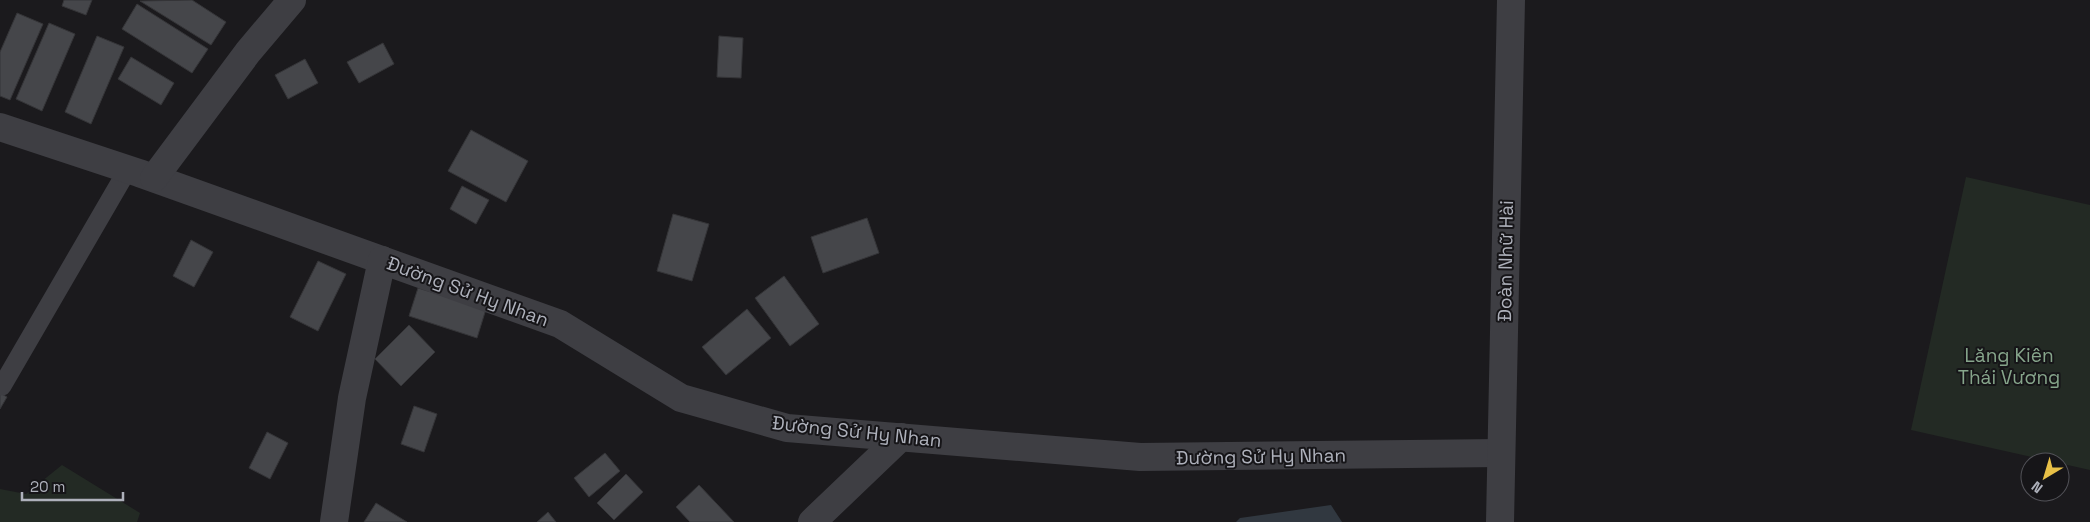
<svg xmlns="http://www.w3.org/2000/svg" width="2090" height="522" font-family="'Space Grotesk',sans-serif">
<rect width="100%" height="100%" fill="#1b1a1d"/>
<!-- green -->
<g fill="#232a24">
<polygon points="1966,177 2090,205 2090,470 1911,430"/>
<polygon points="62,465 140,513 137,522 0,522 0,489 26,494"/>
</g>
<!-- water -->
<polygon fill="#313840" points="1331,505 1342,522 1236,522 1240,518"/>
<!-- building -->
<g fill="#45464a" stroke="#353538">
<polygon points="64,0 92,0 86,15 62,6"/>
<polygon points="192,0 226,22 211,45 140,1"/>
<polygon points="137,4 208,49 192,73 122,29"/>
<polygon points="17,13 43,24 10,100 0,96 0,52"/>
<polygon points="49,23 75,34 42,111 16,99"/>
<polygon points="97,36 124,47 91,124 65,112"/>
<polygon points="719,36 743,38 741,78 717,77"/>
<polygon points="383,43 394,64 359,83 347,62"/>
<polygon points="131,57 174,83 161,105 118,79"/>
<polygon points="305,59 318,83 288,99 275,75"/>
<polygon points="471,130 528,161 506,202 448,171"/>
<polygon points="462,186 489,200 476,224 450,209"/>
<polygon points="673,214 709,224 692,281 657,271"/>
<polygon points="867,218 879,253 823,273 811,237"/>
<polygon points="191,240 213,252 194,287 173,276"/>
<polygon points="318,261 346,274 318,331 290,317"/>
<polygon points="784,276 819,324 790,346 755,298"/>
<polygon points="418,288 486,309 477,338 409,316"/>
<polygon points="747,309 771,338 726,375 702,347"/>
<polygon points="409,325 435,352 401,386 375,359"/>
<polygon points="0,393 7,397 0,409"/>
<polygon points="414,406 437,414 424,452 401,444"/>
<polygon points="267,432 288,443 270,479 249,468"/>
<polygon points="605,453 620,471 589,497 574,478"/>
<polygon points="626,474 643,492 614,520 597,503"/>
<polygon points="699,485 734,522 690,522 676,507"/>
<polygon points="376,503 407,522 364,522"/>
<polygon points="548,512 556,522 537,522"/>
</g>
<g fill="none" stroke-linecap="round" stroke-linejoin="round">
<!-- service -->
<polyline stroke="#3e3e43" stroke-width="19" points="2,386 128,169"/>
<!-- minor -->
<g stroke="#3e3e43" stroke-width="28">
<polyline points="0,127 139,173 560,324 681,398 787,428 1140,457 1501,453"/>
<polyline points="154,178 248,52 292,0"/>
<polyline points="334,522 352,398 382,260"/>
<polyline points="812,522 901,437"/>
<polyline points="1500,522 1511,0"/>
</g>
</g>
<g text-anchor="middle" stroke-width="4" stroke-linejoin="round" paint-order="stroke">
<!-- street labels -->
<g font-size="19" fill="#aeb1bb" stroke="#161518">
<text transform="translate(1505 261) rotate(-89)" y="7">Đoàn Nhữ Hài</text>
<text transform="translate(468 291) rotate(20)" y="7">Đường Sử Hy Nhan</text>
<text transform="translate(857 431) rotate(6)" y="7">Đường Sử Hy Nhan</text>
<text transform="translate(1261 456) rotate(-1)" y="7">Đường Sử Hy Nhan</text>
</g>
<!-- park labels -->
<g font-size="19" fill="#86a58b" stroke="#161518">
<text x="2009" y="362">Lăng Kiên<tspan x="2009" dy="22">Thái Vương</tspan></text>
</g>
</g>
<!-- north arrow -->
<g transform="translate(2045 477) rotate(218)"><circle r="24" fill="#161518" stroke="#535359"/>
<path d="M0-4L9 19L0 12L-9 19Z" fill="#e8c047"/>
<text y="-8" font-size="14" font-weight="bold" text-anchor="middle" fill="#aeb1bb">N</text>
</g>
<!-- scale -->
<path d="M22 492v8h101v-8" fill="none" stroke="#aeb1bb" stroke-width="2.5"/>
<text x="30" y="492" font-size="15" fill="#aeb1bb" stroke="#161518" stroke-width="4" paint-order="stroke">20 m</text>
</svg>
